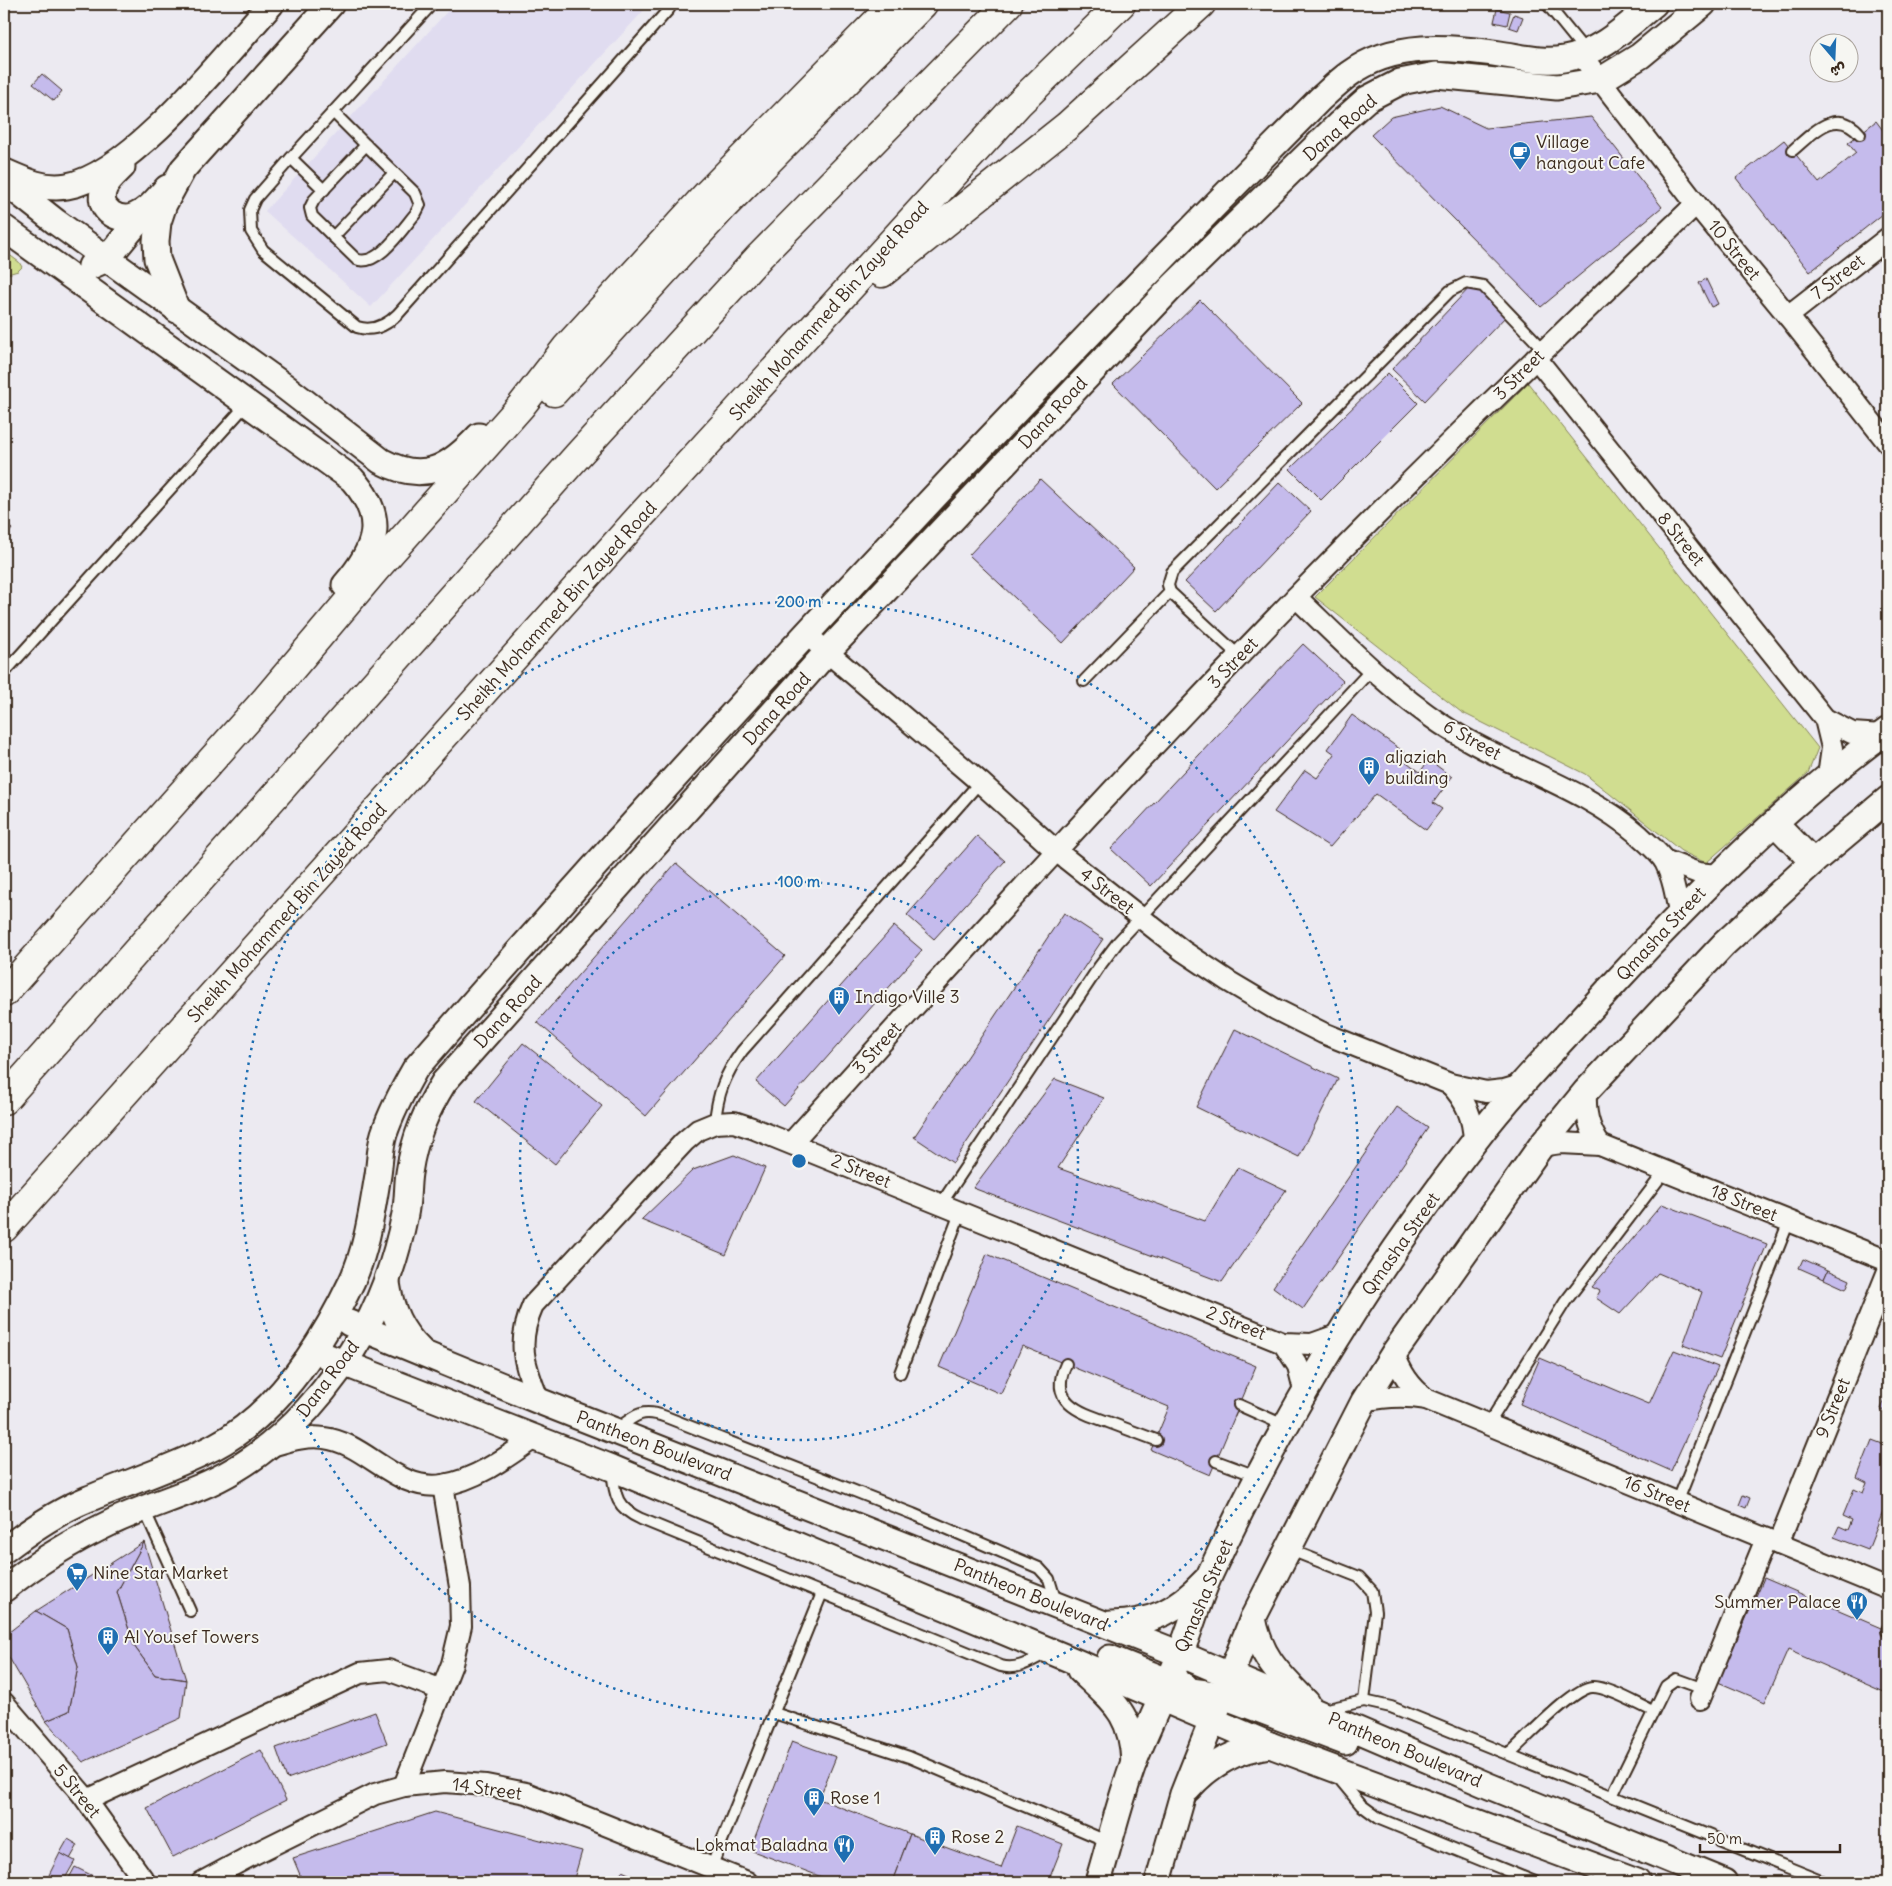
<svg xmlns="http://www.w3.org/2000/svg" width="1892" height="1886" font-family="Delius,'Playpen Sans Arabic',sans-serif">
<rect width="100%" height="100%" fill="#eceaf1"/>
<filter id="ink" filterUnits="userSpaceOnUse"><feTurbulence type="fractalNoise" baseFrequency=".02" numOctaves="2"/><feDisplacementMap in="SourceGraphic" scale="10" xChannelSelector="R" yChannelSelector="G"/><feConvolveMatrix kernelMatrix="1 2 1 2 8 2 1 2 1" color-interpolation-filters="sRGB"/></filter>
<g filter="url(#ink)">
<!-- built -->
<polygon fill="#e0dcf0" points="454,4 643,4 647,7 371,307 265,211"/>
<!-- green -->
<g fill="#d0dd90" stroke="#868457">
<polygon points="4,251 19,262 22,267 18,271 4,275"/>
<polygon points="1528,383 1818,748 1808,773 1706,863 1681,851 1585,774 1461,712 1315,597"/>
</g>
<!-- building -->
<g fill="#c5bbec" stroke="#3b2a1e">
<polygon points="1497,9 1510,12 1507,25 1494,22"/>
<polygon points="1514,14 1523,17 1518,30 1509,27"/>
<polygon points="42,74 62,91 54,101 33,84"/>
<polygon points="1440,106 1486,128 1591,117 1662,207 1541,307 1371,135 1391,117"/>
<polygon points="1876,121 1888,137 1888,210 1810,272 1736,178 1784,140 1819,183 1856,153 1848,143"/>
<polygon points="1706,279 1718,304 1711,307 1699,283"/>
<polygon points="1473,284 1507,315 1425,401 1392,369"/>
<polygon points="1200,300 1302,403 1215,488 1113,384"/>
<polygon points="1388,373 1418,403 1321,500 1290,469"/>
<polygon points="1040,479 1134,567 1063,643 969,555"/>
<polygon points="1280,482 1311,511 1216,611 1185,582"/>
<polygon points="4,522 12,529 4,539"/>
<polygon points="1303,644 1343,681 1151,886 1111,849"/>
<polygon points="1352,715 1404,752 1400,757 1420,772 1429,760 1452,777 1433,803 1442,809 1426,830 1376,794 1330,847 1274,812 1305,770 1317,778 1335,754 1328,749"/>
<polygon points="977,836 1005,861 934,939 907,915"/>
<polygon points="676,863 785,956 646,1116 537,1022"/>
<polygon points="1064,913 1103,939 953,1163 914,1137"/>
<polygon points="894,926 922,950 784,1106 756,1082"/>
<polygon points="1235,1029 1338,1079 1299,1157 1196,1107"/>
<polygon points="523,1043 602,1106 555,1164 476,1101"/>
<polygon points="1055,1079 1104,1098 1058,1168 1205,1221 1238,1167 1286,1190 1222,1282 973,1188"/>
<polygon points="1397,1107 1428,1128 1303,1309 1273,1287"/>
<polygon points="734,1155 765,1168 726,1255 641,1220 693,1170"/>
<polygon points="1662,1204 1767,1244 1720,1359 1683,1345 1702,1292 1658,1273 1620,1314 1596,1298 1600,1291 1592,1287"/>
<polygon points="987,1254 1256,1366 1210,1475 1151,1450 1169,1407 1022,1346 1001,1394 939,1367"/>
<polygon points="1803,1259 1828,1270 1824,1279 1799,1268"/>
<polygon points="1828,1270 1850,1280 1846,1289 1824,1279"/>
<polygon points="1674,1350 1718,1367 1671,1471 1520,1404 1540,1358 1649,1404"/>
<polygon points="1888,1392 1888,1412 1881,1409"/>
<polygon points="1872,1440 1888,1446 1888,1499 1868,1550 1834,1537 1839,1526 1848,1530 1852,1520 1843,1516 1854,1489 1863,1493 1867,1483 1857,1478"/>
<polygon points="1743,1495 1750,1498 1746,1508 1739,1505"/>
<polygon points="144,1542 168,1621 186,1680 155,1675 134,1646 117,1592"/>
<polygon points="144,1542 117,1592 134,1646 155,1675 186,1680 181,1718 83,1762 46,1721 69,1711 78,1667 67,1629 36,1611"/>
<polygon points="1764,1578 1888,1631 1888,1683 1884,1692 1788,1650 1765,1702 1718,1682"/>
<polygon points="36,1611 67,1629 78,1667 69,1711 46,1721 4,1649 4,1636"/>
<polygon points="375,1712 387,1743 287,1779 276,1748"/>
<polygon points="792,1741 836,1757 819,1799 910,1834 892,1882 835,1882 750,1850"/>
<polygon points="261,1750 286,1800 173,1857 147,1808"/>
<polygon points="435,1812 582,1851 573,1882 455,1882 436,1877 409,1882 303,1882 293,1858"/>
<polygon points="1017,1826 1063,1844 1048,1882 892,1882 910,1834 1001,1868"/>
<polygon points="68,1839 78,1845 70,1859 60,1853"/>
<polygon points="60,1853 75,1861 63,1882 49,1875"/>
<polygon points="75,1867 105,1882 67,1882"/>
<polygon points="622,1871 647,1882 617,1882"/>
</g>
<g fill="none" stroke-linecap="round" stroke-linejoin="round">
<!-- service casing -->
<g stroke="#3b2a1e" stroke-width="14">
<g id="service">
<path d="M432 4 291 158 255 199 250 210 251 231 263 250 357 327C373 332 387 325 398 314L669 9 672 4"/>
<polyline points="1547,4 1586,52"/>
<polyline points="333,112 366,145"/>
<path d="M366 145 415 193 420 205 416 213C403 228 377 269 356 259L312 216 310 208 314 200Z"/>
<path d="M1793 150C1813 133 1836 106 1860 134"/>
<polyline points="291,158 324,190"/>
<polyline points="333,237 394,173"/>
<polyline points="1239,656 1170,592 1168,585 1172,572 1450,291 1466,283 1483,286 1544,350"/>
<polyline points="4,673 247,404"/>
<polyline points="1084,681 1170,592"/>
<path d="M715 1123C717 1095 725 1074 742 1051L980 782"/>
<polyline points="941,1204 1099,967 1118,942 1372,669"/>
<path d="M1066 1364C1048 1402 1079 1412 1108 1422 1124 1428 1140 1434 1156 1440"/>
<polyline points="900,1373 960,1213"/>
<polyline points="1239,1405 1286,1426"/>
<polyline points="1488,1425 1565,1302 1665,1171"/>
<path d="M616 1430C635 1415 642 1408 666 1417L913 1514 1039 1568 1049 1579 1056 1602"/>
<polyline points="1216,1461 1259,1477"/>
<path d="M612 1469C615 1495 615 1507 641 1519L1001 1666C1018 1671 1032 1660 1047 1653"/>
<polyline points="1677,1503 1789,1221"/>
<polyline points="144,1509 190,1611"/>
<polyline points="1288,1549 1359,1577 1372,1591 1375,1612 1364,1701"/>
<polyline points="1887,1631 1888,1628"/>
<polyline points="1323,1710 1364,1701 1391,1707 1824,1882"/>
<polyline points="774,1713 909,1757 1109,1842"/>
<path d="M1509 1754C1525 1740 1573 1688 1592 1687 1607 1686 1639 1705 1653 1711"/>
<polyline points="1337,1776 1361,1805 1380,1819 1535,1882"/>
<polyline points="1612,1796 1666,1686 1676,1679 1704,1689"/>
<polyline points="711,1868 822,1593"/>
</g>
</g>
<!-- minor casing -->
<g stroke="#3b2a1e" stroke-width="24">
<g id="minor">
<polyline points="1581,55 1696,204 1788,316 1888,443"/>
<polyline points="1788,316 1888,238"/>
<polyline points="1536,358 1825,719 1852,733 1882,735"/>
<path d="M1296 597C1342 641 1387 688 1441 724 1504 766 1581 785 1639 835 1647 843 1659 852 1665 862 1673 878 1676 896 1679 913"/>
<polyline points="806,634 980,782 1055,850 1183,951 1228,981 1275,1009 1323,1033 1450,1084 1486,1092 1504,1090 1521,1085"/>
<polyline points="1825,719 1832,748 1828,777"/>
<polyline points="1664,860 1698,873 1717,875"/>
<path d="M1450 1084C1466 1101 1473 1117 1474 1141"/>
<path d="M1586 1091C1585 1112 1588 1127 1600 1145"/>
<path d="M792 1142C957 959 1122 776 1294 599 1425 464 1561 334 1696 204"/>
<polyline points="1541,1146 1561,1143 1600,1145 1888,1261"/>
<polyline points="1283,1343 1298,1366 1305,1394"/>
<path d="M1394 1353C1401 1373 1410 1386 1426 1399"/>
<path d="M539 1401C524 1364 516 1343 533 1305L684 1142 698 1130 715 1123 734 1122 752 1128 1283 1343 1312 1344 1340 1334"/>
<path d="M1364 1401C1386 1396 1404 1395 1426 1399L1888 1589"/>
<path d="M268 1447C286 1442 305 1435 324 1438 367 1443 395 1492 443 1485 476 1480 507 1457 534 1438"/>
<polyline points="1778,1544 1888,1271"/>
<polyline points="1700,1699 1766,1539"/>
<polyline points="4,1703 82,1794 145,1882"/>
<polyline points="404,1786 452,1664 461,1626 460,1587 443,1485"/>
<polyline points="87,1800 360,1673 388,1670 442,1690"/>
<polyline points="202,1882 256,1853 375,1794 404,1786 445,1782 486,1785 526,1793 747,1882"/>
</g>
</g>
<!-- tertiary casing -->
<g stroke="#3b2a1e" stroke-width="29">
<g id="tertiary">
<path d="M122 167C115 174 105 182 103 192 98 210 119 223 135 216 149 210 157 199 167 188"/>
<path d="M5 172C25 181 45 190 67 186 132 175 226 54 271 4"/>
<path d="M4 181 56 222 284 386 381 461C424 484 449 468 479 436"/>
<path d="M4 228 352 479C387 518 377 548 345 585"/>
<polyline points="91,266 107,259 148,209"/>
<polyline points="177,310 157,259 156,241 158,222 164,204 183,169 331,4"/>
<polyline points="1776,824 1813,862"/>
<path d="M387 1283C391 1310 400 1331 420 1350"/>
<polyline points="349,1323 539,1401 1180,1654 1489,1786 1724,1882"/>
<polyline points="328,1357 612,1468 1067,1658 1270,1745 1637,1882"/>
<path d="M4 1550C29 1531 58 1511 88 1499 129 1482 173 1468 214 1447 277 1414 322 1344 352 1281 367 1249 372 1210 378 1175 380 1161 380 1147 384 1134 392 1110 403 1090 415 1069 706 736 1008 412 1320 99 1329 91 1339 81 1349 74 1394 41 1449 47 1500 54 1521 57 1543 63 1564 59 1600 53 1627 26 1654 4"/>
<path d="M4 1589C36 1563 74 1540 112 1522 152 1503 196 1493 234 1470 289 1438 333 1385 364 1331 384 1294 397 1255 405 1214 408 1200 407 1186 409 1173 414 1138 426 1111 444 1082L827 652 1171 288 1340 123 1367 99 1400 82 1436 75 1557 87 1601 80 1640 56 1703 4"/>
<path d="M1253 1618C1260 1658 1280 1675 1307 1703"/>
<path d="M1111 1624C1152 1623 1177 1611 1205 1581"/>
<polyline points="1110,1658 1168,1681 1185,1686"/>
<path d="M1080 1670C1113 1702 1132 1713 1134 1762"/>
<polyline points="1162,1699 1191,1691 1221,1695 1345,1742"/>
<path d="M1188 1789C1211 1763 1236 1750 1270 1745"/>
<path d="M1098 1882C1110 1842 1120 1799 1135 1759 1149 1724 1166 1690 1180 1654 1191 1628 1198 1600 1210 1574 1281 1421 1370 1275 1474 1142 1516 1087 1565 1038 1611 987 1696 895 1786 804 1888 730"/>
<polyline points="1158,1882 1183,1794 1253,1618 1364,1401 1394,1353 1541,1146 1586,1091 1724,944 1813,862 1888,799"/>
</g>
</g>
<!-- motorway casing -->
<g stroke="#3b2a1e" stroke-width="31">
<g id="motorway">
<polyline points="882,273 1067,126 1201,4"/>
<polyline points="554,392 723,207 923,4"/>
<polyline points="4,993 266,699 375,570 521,406 566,348 709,192 894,4"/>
<polyline points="4,1100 578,455 760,256 1008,4"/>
<polyline points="4,1228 638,519 1018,104 1121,4"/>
</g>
</g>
<!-- service -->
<use href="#service" stroke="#f6f6f2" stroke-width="10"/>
<!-- minor -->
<use href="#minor" stroke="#f6f6f2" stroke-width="20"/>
<!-- tertiary -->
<use href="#tertiary" stroke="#f6f6f2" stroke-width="25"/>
<!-- motorway -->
<use href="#motorway" stroke="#f6f6f2" stroke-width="28"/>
</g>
</g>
<!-- distance rings -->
<g fill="none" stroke="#1f6fb2" stroke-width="2.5" stroke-dasharray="2.5 5">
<circle cx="799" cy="1161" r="279"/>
<circle cx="799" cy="1161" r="559"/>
</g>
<!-- icons -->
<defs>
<g id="cafe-pin" transform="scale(1.125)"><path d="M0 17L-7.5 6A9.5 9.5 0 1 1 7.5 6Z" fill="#1f6fb2" stroke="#f6f6f2"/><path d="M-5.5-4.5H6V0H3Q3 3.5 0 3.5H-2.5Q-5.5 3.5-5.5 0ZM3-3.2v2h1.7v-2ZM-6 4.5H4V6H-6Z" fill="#fff"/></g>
<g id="building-pin" transform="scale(1.125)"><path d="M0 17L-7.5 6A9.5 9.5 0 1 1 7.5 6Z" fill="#1f6fb2" stroke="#f6f6f2"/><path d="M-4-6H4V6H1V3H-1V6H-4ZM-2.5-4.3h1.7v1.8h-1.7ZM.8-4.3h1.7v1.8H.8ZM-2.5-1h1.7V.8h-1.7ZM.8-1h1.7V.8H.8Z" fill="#fff"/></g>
<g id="supermarket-pin" transform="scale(1.125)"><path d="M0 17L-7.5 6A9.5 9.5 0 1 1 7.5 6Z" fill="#1f6fb2" stroke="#f6f6f2"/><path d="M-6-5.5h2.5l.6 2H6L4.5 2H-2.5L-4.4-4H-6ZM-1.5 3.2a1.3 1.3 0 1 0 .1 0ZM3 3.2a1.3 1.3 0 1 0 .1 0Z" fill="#fff"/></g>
<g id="restaurant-pin" transform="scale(1.125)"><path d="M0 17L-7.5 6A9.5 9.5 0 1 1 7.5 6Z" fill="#1f6fb2" stroke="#f6f6f2"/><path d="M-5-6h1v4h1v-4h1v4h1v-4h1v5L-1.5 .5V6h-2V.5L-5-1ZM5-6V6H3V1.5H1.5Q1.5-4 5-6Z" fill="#fff"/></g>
</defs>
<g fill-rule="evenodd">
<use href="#cafe-pin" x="1520" y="152"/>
<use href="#building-pin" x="1369" y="767"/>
<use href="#building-pin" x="839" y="997"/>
<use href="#supermarket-pin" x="77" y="1573"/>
<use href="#restaurant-pin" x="1857" y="1602"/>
<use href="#building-pin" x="108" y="1637"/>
<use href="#building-pin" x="814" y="1798"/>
<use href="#building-pin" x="935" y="1837"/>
<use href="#restaurant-pin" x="844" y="1845"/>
</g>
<g text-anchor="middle" stroke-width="4" stroke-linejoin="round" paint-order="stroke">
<!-- street labels -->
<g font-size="18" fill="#3b2a1e" stroke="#f6f6f2">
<text transform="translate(1340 128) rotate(-41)" y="6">Dana Road</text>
<text transform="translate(1734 250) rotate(51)" y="6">10 Street</text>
<text transform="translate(1838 277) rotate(-38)" y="6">7 Street</text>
<text transform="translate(829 311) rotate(-48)" y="6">Sheikh Mohammed Bin Zayed Road</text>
<text transform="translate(1519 375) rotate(-45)" y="6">3 Street</text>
<text transform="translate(1053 413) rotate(-47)" y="6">Dana Road</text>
<text transform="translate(1681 539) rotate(51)" y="6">8 Street</text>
<text transform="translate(557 611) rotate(-48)" y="6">Sheikh Mohammed Bin Zayed Road</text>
<text transform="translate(1233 663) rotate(-46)" y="6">3 Street</text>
<text transform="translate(777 709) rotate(-48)" y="6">Dana Road</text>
<text transform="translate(1472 740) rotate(29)" y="6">6 Street</text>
<text transform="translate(1107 891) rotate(38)" y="6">4 Street</text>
<text transform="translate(287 913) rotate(-48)" y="6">Sheikh Mohammed Bin Zayed Road</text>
<text transform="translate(1661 934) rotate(-47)" y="6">Qmasha Street</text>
<text transform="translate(508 1012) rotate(-48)" y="6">Dana Road</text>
<text transform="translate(877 1048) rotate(-48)" y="6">3 Street</text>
<text transform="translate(861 1171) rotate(22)" y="6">2 Street</text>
<text transform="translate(1744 1203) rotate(22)" y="6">18 Street</text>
<text transform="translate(1401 1244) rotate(-55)" y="6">Qmasha Street</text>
<text transform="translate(1236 1323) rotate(22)" y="6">2 Street</text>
<text transform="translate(328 1379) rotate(-53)" y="6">Dana Road</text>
<text transform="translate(1833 1408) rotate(-68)" y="6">9 Street</text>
<text transform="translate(654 1446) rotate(21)" y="6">Pantheon Boulevard</text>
<text transform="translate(1657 1494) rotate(22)" y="6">16 Street</text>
<text transform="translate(1031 1595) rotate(22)" y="6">Pantheon Boulevard</text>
<text transform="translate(1204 1596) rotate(-67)" y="6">Qmasha Street</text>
<text transform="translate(1405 1750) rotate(23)" y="6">Pantheon Boulevard</text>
<text transform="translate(487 1789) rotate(8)" y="6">14 Street</text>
<text transform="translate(77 1791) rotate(51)" y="6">5 Street</text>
</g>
<!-- poi labels -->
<g font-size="18" fill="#3b2a1e" stroke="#f6f6f2" text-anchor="start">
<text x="1536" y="148">Village<tspan x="1536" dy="21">hangout Cafe</tspan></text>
<text x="1385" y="763">aljaziah<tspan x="1385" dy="21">building</tspan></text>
<text x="855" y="1003">Indigo Ville 3</text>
<text x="93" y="1579">Nine Star Market</text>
<text x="1841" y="1608" text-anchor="end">Summer Palace</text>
<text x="124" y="1643">Al Yousef Towers</text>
<text x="830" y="1804">Rose 1</text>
<text x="951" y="1843">Rose 2</text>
<text x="828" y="1851" text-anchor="end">Lokmat Baladna</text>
</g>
</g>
<circle cx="799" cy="1161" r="8" fill="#1f6fb2" stroke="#f6f6f2" stroke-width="2.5"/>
<g font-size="15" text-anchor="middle" font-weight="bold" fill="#1f6fb2" stroke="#f6f6f2" stroke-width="4" stroke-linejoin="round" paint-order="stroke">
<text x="799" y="607">200 m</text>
<text x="799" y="887">100 m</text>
</g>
<!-- margin -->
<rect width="1892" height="1886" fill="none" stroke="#f6f6f2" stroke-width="20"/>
<rect x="10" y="10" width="1872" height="1866" fill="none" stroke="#3b2a1e" stroke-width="2" filter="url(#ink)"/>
<!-- north arrow -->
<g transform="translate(1834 58) rotate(161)"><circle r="24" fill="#f6f6f2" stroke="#aba49d"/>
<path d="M0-4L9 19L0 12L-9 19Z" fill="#1f6fb2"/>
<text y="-8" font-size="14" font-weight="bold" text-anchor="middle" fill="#3b2a1e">ش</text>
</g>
<!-- scale -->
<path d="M1700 1844v8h140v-8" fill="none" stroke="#3b2a1e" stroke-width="2.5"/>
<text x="1707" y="1844" font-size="15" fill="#3b2a1e" stroke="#f6f6f2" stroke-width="4" paint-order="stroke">50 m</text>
</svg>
